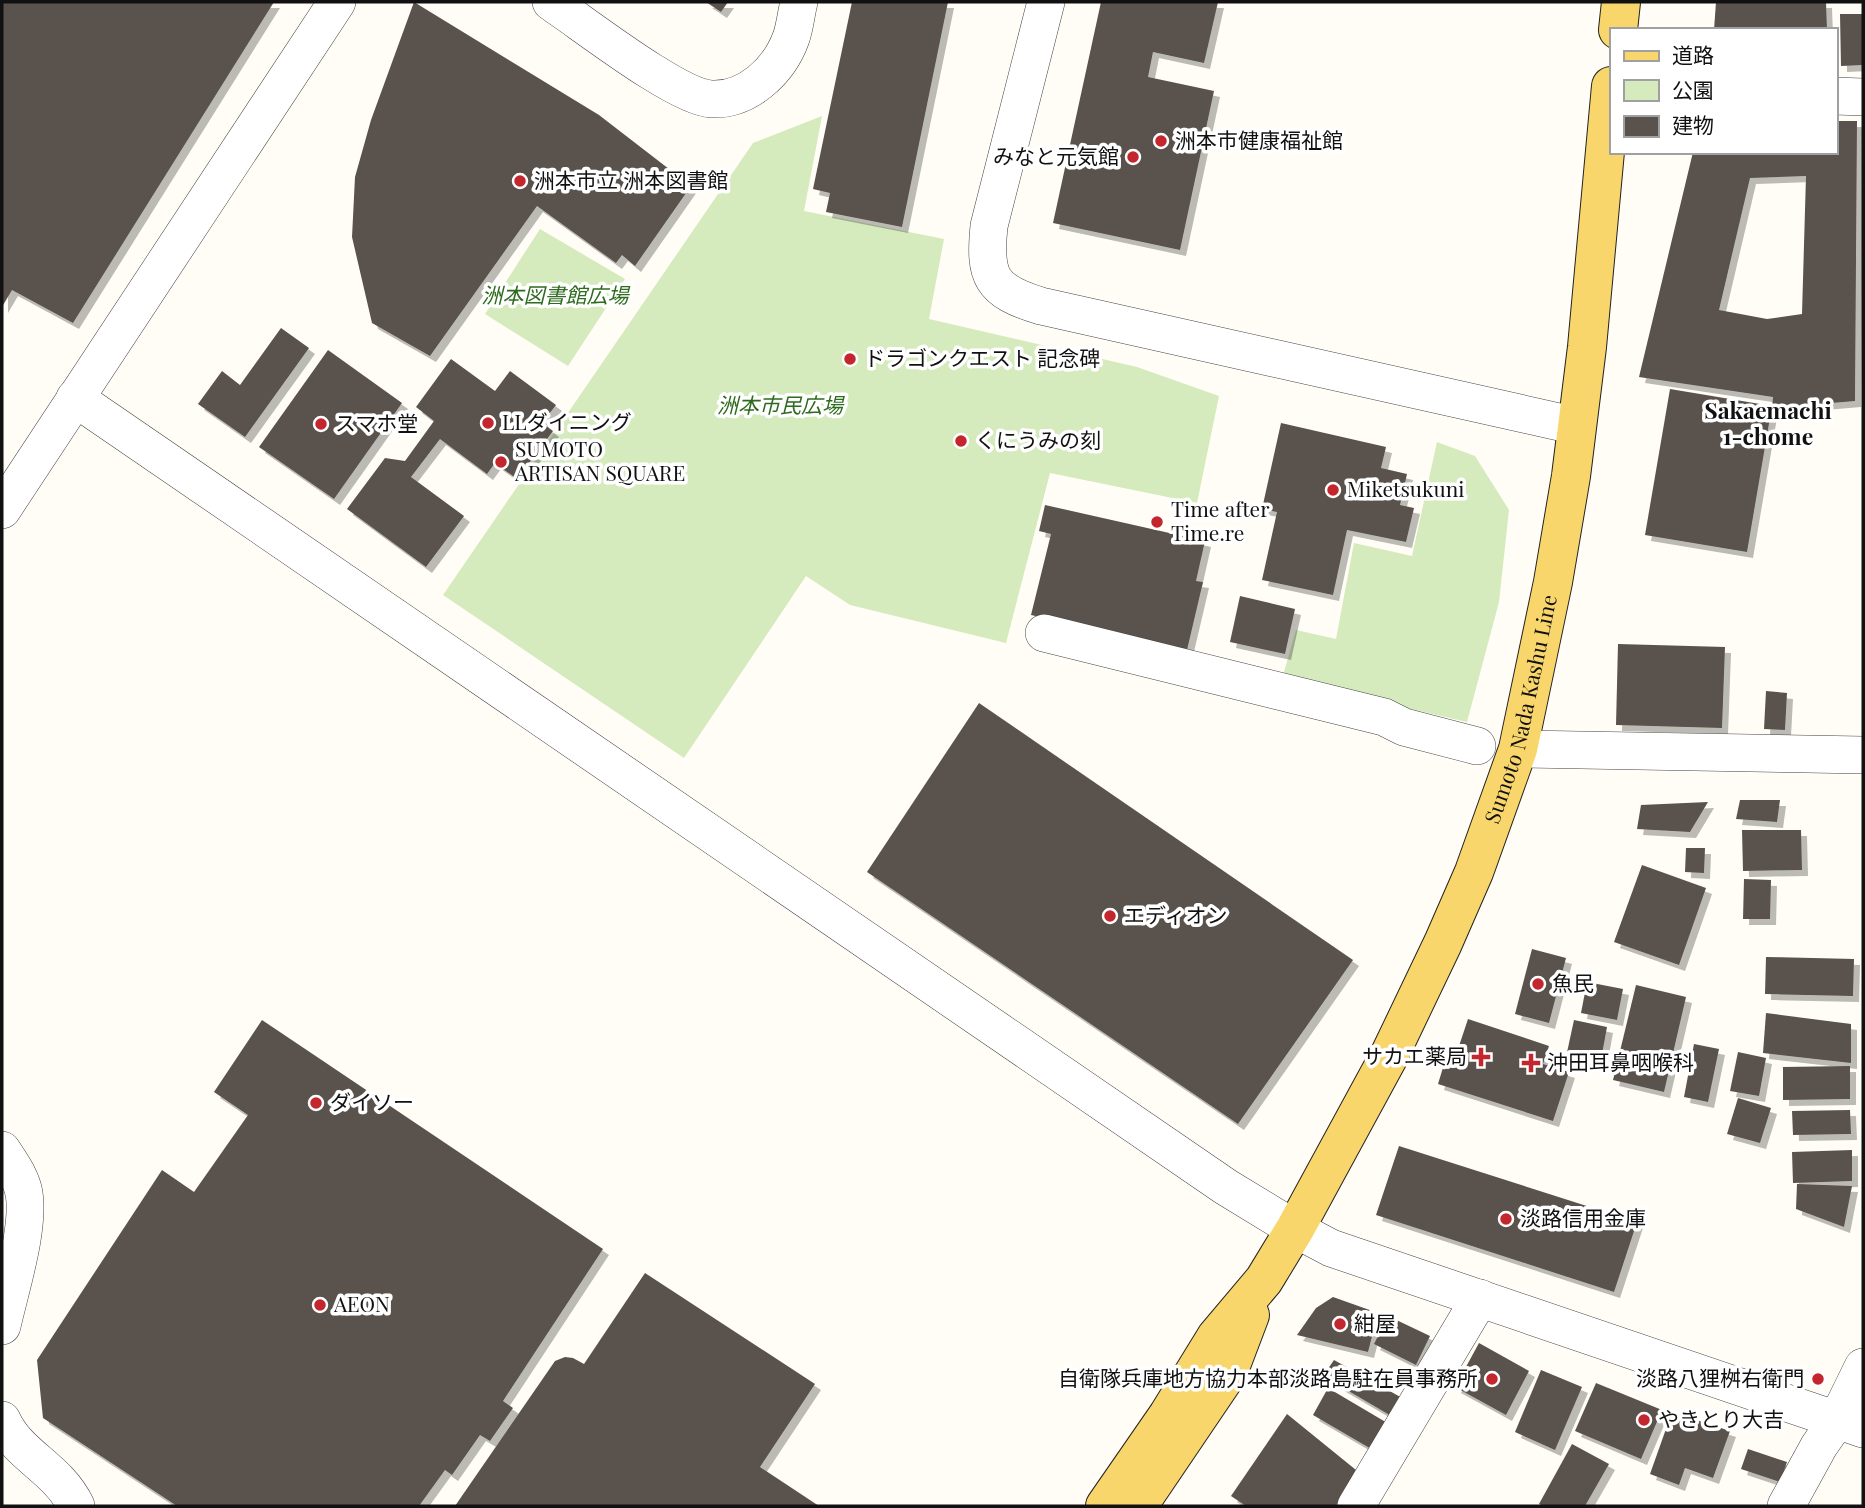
<svg xmlns="http://www.w3.org/2000/svg" width="1865" height="1508" font-family="'Playfair Display','Noto Sans JP',serif">
<defs>
<filter id="shadow"><feDropShadow dx="6" dy="6" stdDeviation="0" flood-color="#0004"/></filter>
</defs>
<rect width="100%" height="100%" fill="#fffdf5"/>
<!-- green -->
<g fill="#d5ebbd">
<polygon points="822,116 804,211 944,239 929,319 1137,367 1219,396 1197,503 1050,473 1006,643 850,605 806,576 684,758 443,595 753,143"/>
<polygon points="540,229 625,279 568,366 485,314"/>
<polygon points="1437,442 1475,456 1509,510 1499,602 1467,722 1282,679 1296,630 1336,639 1354,543 1412,556"/>
</g>
<!-- building -->
<g fill="#5a524d" fill-rule="evenodd" filter="url(#shadow)">
<polygon points="2,2 274,2 73,323 12,290 2,307"/>
<polygon points="414,2 599,115 691,186 635,266 622,255 616,263 537,206 430,356 372,323 352,237 355,177 371,120"/>
<polygon points="706,2 728,2 721,12"/>
<polygon points="852,2 948,2 902,227 826,212 830,193 813,189"/>
<polygon points="1101,2 1218,2 1204,63 1153,52 1148,77 1214,91 1180,250 1053,223"/>
<polygon points="1716,2 1826,2 1827,30 1714,30"/>
<polygon points="1840,14 1863,14 1863,65 1841,66"/>
<path d="M1835 121H1857L1855 401 1772 408 1773 397 1639 377 1693 152H1835ZM1806 176 1802 314 1767 319 1719 310 1750 178Z"/>
<polygon points="281,328 309,348 245,437 198,404 222,371 240,385"/>
<polygon points="328,350 402,403 334,499 259,447"/>
<polygon points="451,359 495,391 510,371 556,405 542,423 553,431 517,479 495,463 487,474 440,439 411,477 464,516 426,567 347,509 385,458 405,461 434,421 416,407"/>
<polygon points="1670,389 1772,406 1747,552 1645,535"/>
<polygon points="1281,423 1386,447 1381,468 1407,474 1400,505 1414,508 1406,542 1347,530 1333,595 1262,580 1277,512 1262,509"/>
<polygon points="1045,505 1205,541 1196,581 1203,582 1187,650 1031,615 1051,534 1039,531"/>
<polygon points="1240,596 1295,609 1285,654 1230,642"/>
<polygon points="1618,644 1725,647 1722,728 1616,725"/>
<polygon points="1766,691 1787,693 1785,730 1764,729"/>
<polygon points="979,703 1353,960 1238,1124 867,872"/>
<polygon points="1740,800 1780,800 1777,822 1736,819"/>
<polygon points="1708,802 1690,832 1637,829 1641,805"/>
<polygon points="1742,830 1801,830 1802,870 1743,871"/>
<polygon points="1686,848 1705,848 1704,873 1685,872"/>
<polygon points="1642,865 1706,888 1679,965 1614,942"/>
<polygon points="1744,879 1771,880 1770,919 1743,919"/>
<polygon points="1532,949 1566,958 1549,1023 1515,1014"/>
<polygon points="1766,957 1854,959 1853,996 1765,994"/>
<polygon points="1587,982 1623,989 1617,1020 1581,1013"/>
<polygon points="1636,985 1686,997 1664,1092 1613,1080"/>
<polygon points="1766,1013 1851,1024 1851,1063 1763,1053"/>
<polygon points="1468,1019 1549,1046 1543,1064 1569,1072 1553,1121 1438,1084 1445,1061 1453,1064"/>
<polygon points="262,1020 603,1249 503,1401 513,1408 490,1441 480,1435 452,1475 445,1470 419,1506 177,1506 43,1418 37,1360 162,1170 194,1192 248,1115 214,1092"/>
<polygon points="1574,1020 1607,1027 1600,1065 1566,1057"/>
<polygon points="1694,1044 1719,1049 1708,1102 1684,1097"/>
<polygon points="1738,1052 1766,1058 1759,1096 1730,1091"/>
<polygon points="1850,1066 1850,1099 1783,1100 1783,1067"/>
<polygon points="1738,1098 1771,1108 1760,1143 1727,1134"/>
<polygon points="1850,1110 1851,1134 1793,1135 1792,1111"/>
<polygon points="1399,1146 1637,1222 1614,1292 1376,1215"/>
<polygon points="1852,1150 1852,1181 1793,1183 1792,1152"/>
<polygon points="1797,1184 1852,1186 1844,1227 1796,1209"/>
<polygon points="645,1273 815,1384 760,1467 819,1506 455,1506 555,1361 565,1357 573,1358 584,1364"/>
<polygon points="1333,1297 1378,1313 1368,1352 1297,1335 1316,1308"/>
<polygon points="1388,1316 1430,1336 1416,1365 1374,1344"/>
<polygon points="1479,1343 1529,1371 1506,1415 1455,1387"/>
<polygon points="1334,1360 1404,1399 1393,1417 1323,1376"/>
<polygon points="1541,1370 1582,1387 1555,1450 1515,1432"/>
<polygon points="1596,1383 1662,1410 1641,1459 1575,1431"/>
<polygon points="1328,1388 1389,1424 1373,1450 1313,1415"/>
<polygon points="1672,1412 1730,1431 1713,1478 1685,1468 1679,1485 1650,1474"/>
<polygon points="1287,1414 1356,1470 1336,1506 1246,1506 1231,1496"/>
<polygon points="1572,1444 1609,1464 1585,1506 1543,1506 1539,1504"/>
<polygon points="1748,1449 1787,1462 1780,1482 1741,1469"/>
</g>
<g fill="none" stroke-linecap="round" stroke-linejoin="round">
<!-- minor casing -->
<g stroke="#444" stroke-width="38">
<g id="minor">
<path d="M551 2C584 24 677 97 711 99 747 101 779 71 791 38 795 27 796 14 799 2"/>
<path d="M1046 2 989 226C984 276 990 291 1041 306L1577 426"/>
<polyline points="1835,96 1863,97"/>
<polyline points="75,398 1226,1187 1295,1229 1331,1248 1837,1420 1863,1367"/>
<polyline points="2,510 337,2"/>
<polyline points="1044,633 1384,717 1404,727 1477,746"/>
<polyline points="1518,749 1863,755"/>
<path d="M2 1150C11 1164 21 1177 24 1193 30 1228 10 1290 2 1326"/>
<path d="M2 1420C18 1456 58 1468 76 1506"/>
<polyline points="1356,1506 1480,1298"/>
<polyline points="1786,1506 1819,1446 1837,1420 1863,1429"/>
</g>
</g>
<!-- major casing -->
<g stroke="#222" stroke-width="40">
<g id="major">
<polyline points="1618,30 1621,2"/>
<path id="s1" d="M1105 1506 1168 1415 1216 1337 1264 1280 1295 1229 1388 1058 1443 943 1474 872 1518 749 1553 582 1571 476 1587 347 1611 86"/>
<polyline points="1138,1506 1228,1373 1250,1315"/>
</g>
</g>
<!-- minor -->
<use href="#minor" stroke="#fff" stroke-width="37"/>
<!-- major -->
<use href="#major" stroke="#f9d66b" stroke-width="38"/>
</g>
<!-- markers -->
<g fill="#c4262e" stroke="#fff" stroke-width="2.5">
<circle cx="1161" cy="141" r="7"/>
<circle cx="1133" cy="157" r="7"/>
<circle cx="520" cy="181" r="7"/>
<circle cx="850" cy="359" r="7"/>
<circle cx="488" cy="423" r="7"/>
<circle cx="321" cy="424" r="7"/>
<circle cx="961" cy="441" r="7"/>
<circle cx="501" cy="462" r="7"/>
<circle cx="1333" cy="490" r="7"/>
<circle cx="1157" cy="522" r="7"/>
<circle cx="1110" cy="916" r="7"/>
<circle cx="1538" cy="984" r="7"/>
<path d="M1477.5 1046.5h7v7h7v7h-7v7h-7v-7h-7v-7h7z"/>
<path d="M1527.5 1052.5h7v7h7v7h-7v7h-7v-7h-7v-7h7z"/>
<circle cx="316" cy="1103" r="7"/>
<circle cx="1506" cy="1219" r="7"/>
<circle cx="320" cy="1305" r="7"/>
<circle cx="1340" cy="1324" r="7"/>
<circle cx="1492" cy="1379" r="7"/>
<circle cx="1818" cy="1379" r="7"/>
<circle cx="1644" cy="1420" r="7"/>
</g>
<g text-anchor="middle" stroke-width="7" stroke-linejoin="round" paint-order="stroke">
<!-- poi labels -->
<g font-size="21" fill="#111" stroke="#fff" text-anchor="start">
<text x="1175" y="148">洲本市健康福祉館</text>
<text x="1119" y="164" text-anchor="end">みなと元気館</text>
<text x="534" y="188">洲本市立 洲本図書館</text>
<text x="864" y="366">ドラゴンクエスト 記念碑</text>
<text x="502" y="430">LLダイニング</text>
<text x="335" y="431">スマホ堂</text>
<text x="975" y="448">くにうみの刻</text>
<text x="515" y="457">SUMOTO<tspan x="515" dy="24">ARTISAN SQUARE</tspan></text>
<text x="1347" y="497">Miketsukuni</text>
<text x="1171" y="517">Time after<tspan x="1171" dy="24">Time.re</tspan></text>
<text x="1124" y="923">エディオン</text>
<text x="1552" y="991">魚民</text>
<text x="1467" y="1064" text-anchor="end">サカエ薬局</text>
<text x="1547" y="1070">沖田耳鼻咽喉科</text>
<text x="330" y="1110">ダイソー</text>
<text x="1520" y="1226">淡路信用金庫</text>
<text x="334" y="1312">AEON</text>
<text x="1354" y="1331">紺屋</text>
<text x="1478" y="1386" text-anchor="end">自衛隊兵庫地方協力本部淡路島駐在員事務所</text>
<text x="1804" y="1386" text-anchor="end">淡路八狸桝右衛門</text>
<text x="1658" y="1427">やきとり大吉</text>
</g>
<!-- park labels -->
<g font-size="21" font-style="italic" fill="#2f6b1f" stroke="#fff">
<text x="555" y="303">洲本図書館広場</text>
<text x="780" y="413">洲本市民広場</text>
</g>
<!-- street labels -->
<g font-size="21" fill="#111" stroke="#fff">
<text dy="7" stroke="none"><textPath href="#s1" startOffset="906">Sumoto Nada Kashu Line</textPath></text>
</g>
<!-- neighbourhood labels -->
<g font-size="23" font-weight="bold" fill="#111" stroke="#fff">
<text x="1768" y="419">Sakaemachi<tspan x="1768" dy="26">1-chome</tspan></text>
</g>
</g>
<!-- border -->
<rect width="1865" height="1508" fill="none" stroke="#111111" stroke-width="7"/>
<!-- legend -->
<rect x="1610" y="28" width="228" height="126" fill="#ffffff" stroke="#a0a0a0" stroke-width="2"/>
<rect x="1624" y="51" width="35" height="10" fill="#f9d66b" stroke="#a0a0a0" stroke-width="2"/>
<text x="1672" y="63" font-size="21" fill="#111111">道路</text>
<rect x="1624" y="80" width="35" height="21" fill="#d5ebbd" stroke="#a0a0a0" stroke-width="2"/>
<text x="1672" y="98" font-size="21" fill="#111111">公園</text>
<rect x="1624" y="116" width="35" height="21" fill="#5a524d" stroke="#a0a0a0" stroke-width="2"/>
<text x="1672" y="133" font-size="21" fill="#111111">建物</text>
</svg>
